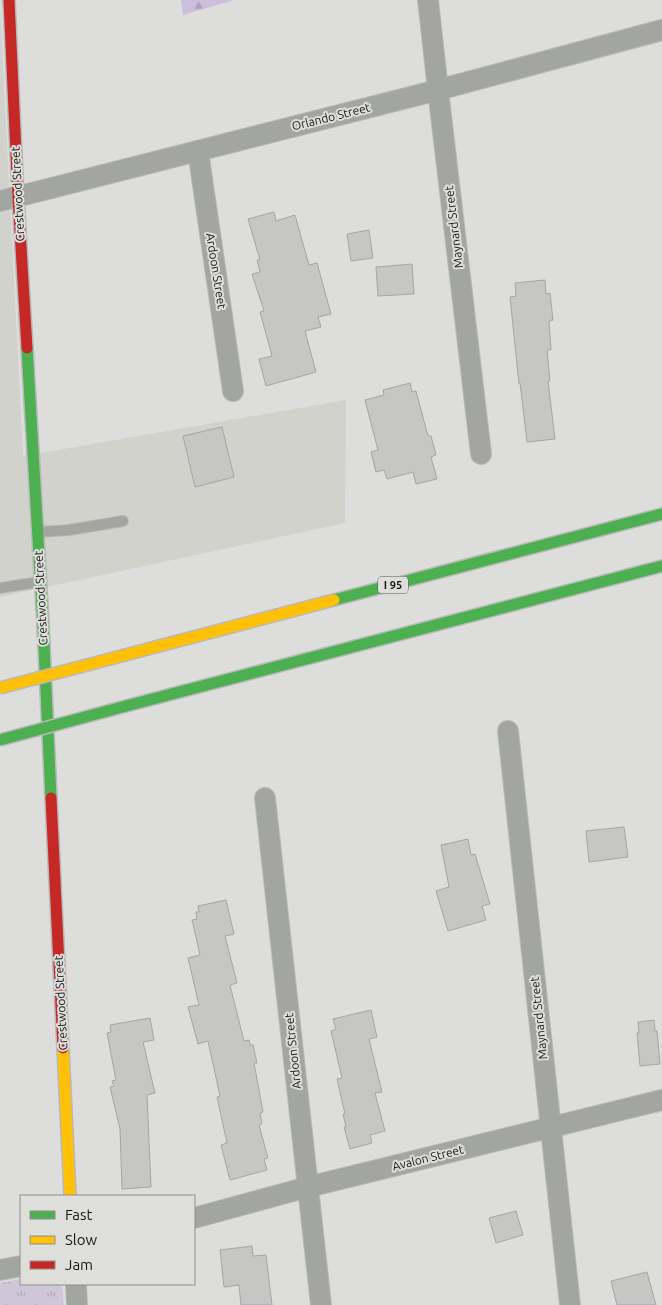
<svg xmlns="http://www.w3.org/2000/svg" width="662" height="1305" font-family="Ubuntu,sans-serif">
<defs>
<pattern id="grass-tufts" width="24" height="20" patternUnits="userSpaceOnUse" patternTransform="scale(1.25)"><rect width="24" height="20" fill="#cfc7d9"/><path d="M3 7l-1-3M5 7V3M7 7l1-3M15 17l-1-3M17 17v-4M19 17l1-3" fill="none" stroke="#b1aab9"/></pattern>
<pattern id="forest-firs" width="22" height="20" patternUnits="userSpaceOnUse" patternTransform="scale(1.25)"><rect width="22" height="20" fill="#cbbfdb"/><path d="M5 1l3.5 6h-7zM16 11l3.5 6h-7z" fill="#aea3bb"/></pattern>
</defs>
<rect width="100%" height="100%" fill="#dddedc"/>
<!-- built -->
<polygon fill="#d0d2cb" points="0,6 23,456 346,400 345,523 0,597"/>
<!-- grass -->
<polygon fill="url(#grass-tufts)" points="21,1279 21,1284 62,1284 64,1305 0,1305 0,1283"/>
<!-- forest -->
<polygon fill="url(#forest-firs)" points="181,0 234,0 183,15"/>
<!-- building -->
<g fill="#c6c6c5" stroke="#a5a6a4">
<polygon points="274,212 276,221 295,215 309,265 317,263 331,314 318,317 321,327 305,331 316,372 266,386 259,359 272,356 260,312 264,311 252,274 260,272 257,260 260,260 248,219"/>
<polygon points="369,230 373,258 351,261 347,234"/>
<polygon points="412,264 414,294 378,296 376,267"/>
<polygon points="545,280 546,294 550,293 553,320 549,321 551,350 547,350 550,381 548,381 555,439 527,442 520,383 519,384 510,297 516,296 515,283"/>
<polygon points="410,383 412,392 416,391 428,436 431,436 436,455 431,457 437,479 416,484 413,472 387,479 384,470 376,472 371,452 378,450 365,400 384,395 383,390"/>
<polygon points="222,427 234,477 195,487 183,436"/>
<polygon points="624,827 628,857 589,862 586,831"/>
<polygon points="468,839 471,855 475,854 490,904 482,906 486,920 448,931 436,891 449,887 441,845"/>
<polygon points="226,900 234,934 225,936 237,983 230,985 244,1041 249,1040 250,1045 253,1045 257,1063 254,1063 263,1112 260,1113 262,1124 259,1125 268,1158 264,1159 267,1170 230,1180 221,1145 227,1143 217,1097 220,1096 208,1041 198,1044 188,1007 199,1005 188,958 200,955 192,920 197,919 196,912 199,912 198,906"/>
<polygon points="371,1010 377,1037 369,1039 382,1092 375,1093 385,1131 370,1135 372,1143 350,1149 344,1127 346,1127 343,1114 345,1114 337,1079 342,1078 331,1031 336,1029 333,1019"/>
<polygon points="150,1018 154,1040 143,1042 155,1093 147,1095 151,1187 122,1189 120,1129 110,1087 114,1086 112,1081 116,1080 107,1033 111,1032 110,1025"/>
<polygon points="654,1020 655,1031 657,1031 660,1064 640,1066 637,1033 639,1033 638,1022"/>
<polygon points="516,1211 523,1235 496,1243 489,1218"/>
<polygon points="252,1246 253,1256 266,1255 272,1305 241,1305 239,1285 224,1287 220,1250"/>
<polygon points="647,1272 656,1305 617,1305 611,1281"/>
</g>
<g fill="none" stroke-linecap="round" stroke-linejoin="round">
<!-- lane casing -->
<g stroke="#b9bab8" stroke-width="12">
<g id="lane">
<polyline points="38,532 69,530 123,521"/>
<polyline points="0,588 39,582"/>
</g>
</g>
<!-- street casing -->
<g stroke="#b9bab8" stroke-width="22">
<g id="street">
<polyline points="428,0 438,90 481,454"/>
<polyline points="198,151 233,391"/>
<polyline points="0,201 438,90 662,30"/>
<polyline points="508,731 570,1305"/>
<polyline points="265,798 321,1305"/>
<polyline points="194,1218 308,1187 662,1100"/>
<polyline points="0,1270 21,1266"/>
<polyline points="76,1284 77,1305"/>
</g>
</g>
<!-- fast casing -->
<g stroke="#b9bab8" stroke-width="14">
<g id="fast">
<polyline points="27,348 43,624 51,798"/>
<polyline points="334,600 662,514"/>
<polyline points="126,706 662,566"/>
</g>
</g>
<!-- slow casing -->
<g stroke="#b9bab8" stroke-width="14">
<g id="slow">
<polyline points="125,655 334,600"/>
<polyline points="63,1048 70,1196"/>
</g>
</g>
<!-- jam casing -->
<g stroke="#b9bab8" stroke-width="14">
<g id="jam">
<polyline points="9,0 18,197 27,348"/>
<polyline points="51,798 63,1048"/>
</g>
</g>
<!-- lane -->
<use href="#lane" stroke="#a3a5a0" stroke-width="10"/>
<!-- street -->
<use href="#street" stroke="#a3a5a0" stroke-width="20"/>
<!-- fast -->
<use href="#fast" stroke="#4caf50" stroke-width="11"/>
<!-- slow -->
<use href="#slow" stroke="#ffc107" stroke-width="11"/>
<!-- jam -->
<use href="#jam" stroke="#c62828" stroke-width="11"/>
<!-- fast-bridge casing -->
<g stroke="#b9bab8" stroke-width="14" stroke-linecap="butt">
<polyline id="fast-bridge" points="0,740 126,706"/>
</g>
<!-- slow-bridge casing -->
<g stroke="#b9bab8" stroke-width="14" stroke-linecap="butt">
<polyline id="slow-bridge" points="0,688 125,655"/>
</g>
<!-- fast-bridge -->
<use href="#fast-bridge" stroke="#4caf50" stroke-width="11"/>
<!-- slow-bridge -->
<use href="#slow-bridge" stroke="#ffc107" stroke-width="11"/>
</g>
<g text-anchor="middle" stroke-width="4" stroke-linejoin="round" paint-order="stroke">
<!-- shield labels -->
<rect fill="#dedfdb" stroke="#525350" stroke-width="1" x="378" y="576.5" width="30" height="17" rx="4"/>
<g font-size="11" font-weight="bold" fill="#161715">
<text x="393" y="589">I 95</text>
</g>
<!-- street labels -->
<g font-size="12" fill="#161715" stroke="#dedfdb">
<text transform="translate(331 117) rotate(-14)" y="4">Orlando Street</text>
<text transform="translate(18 194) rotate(-93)" y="4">Crestwood Street</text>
<text transform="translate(454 227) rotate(-97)" y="4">Maynard Street</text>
<text transform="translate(216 271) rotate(81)" y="4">Ardoon Street</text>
<text transform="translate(41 598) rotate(-93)" y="4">Crestwood Street</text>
<text transform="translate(61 1003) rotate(-93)" y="4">Crestwood Street</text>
<text transform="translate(539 1018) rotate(-96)" y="4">Maynard Street</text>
<text transform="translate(293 1051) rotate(-96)" y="4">Ardoon Street</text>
<text transform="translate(428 1158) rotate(-14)" y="4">Avalon Street</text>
</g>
</g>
<!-- legend -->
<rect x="20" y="1195" width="175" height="90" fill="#dedfdb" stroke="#8e8f8c"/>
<rect x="30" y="1211" width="25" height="8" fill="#4caf50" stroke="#8e8f8c"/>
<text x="65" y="1220" font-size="15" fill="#161715">Fast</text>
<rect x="30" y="1236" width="25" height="8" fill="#ffc107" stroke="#8e8f8c"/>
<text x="65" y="1245" font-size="15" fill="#161715">Slow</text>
<rect x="30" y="1261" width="25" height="8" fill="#c62828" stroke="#8e8f8c"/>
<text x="65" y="1270" font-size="15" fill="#161715">Jam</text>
</svg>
